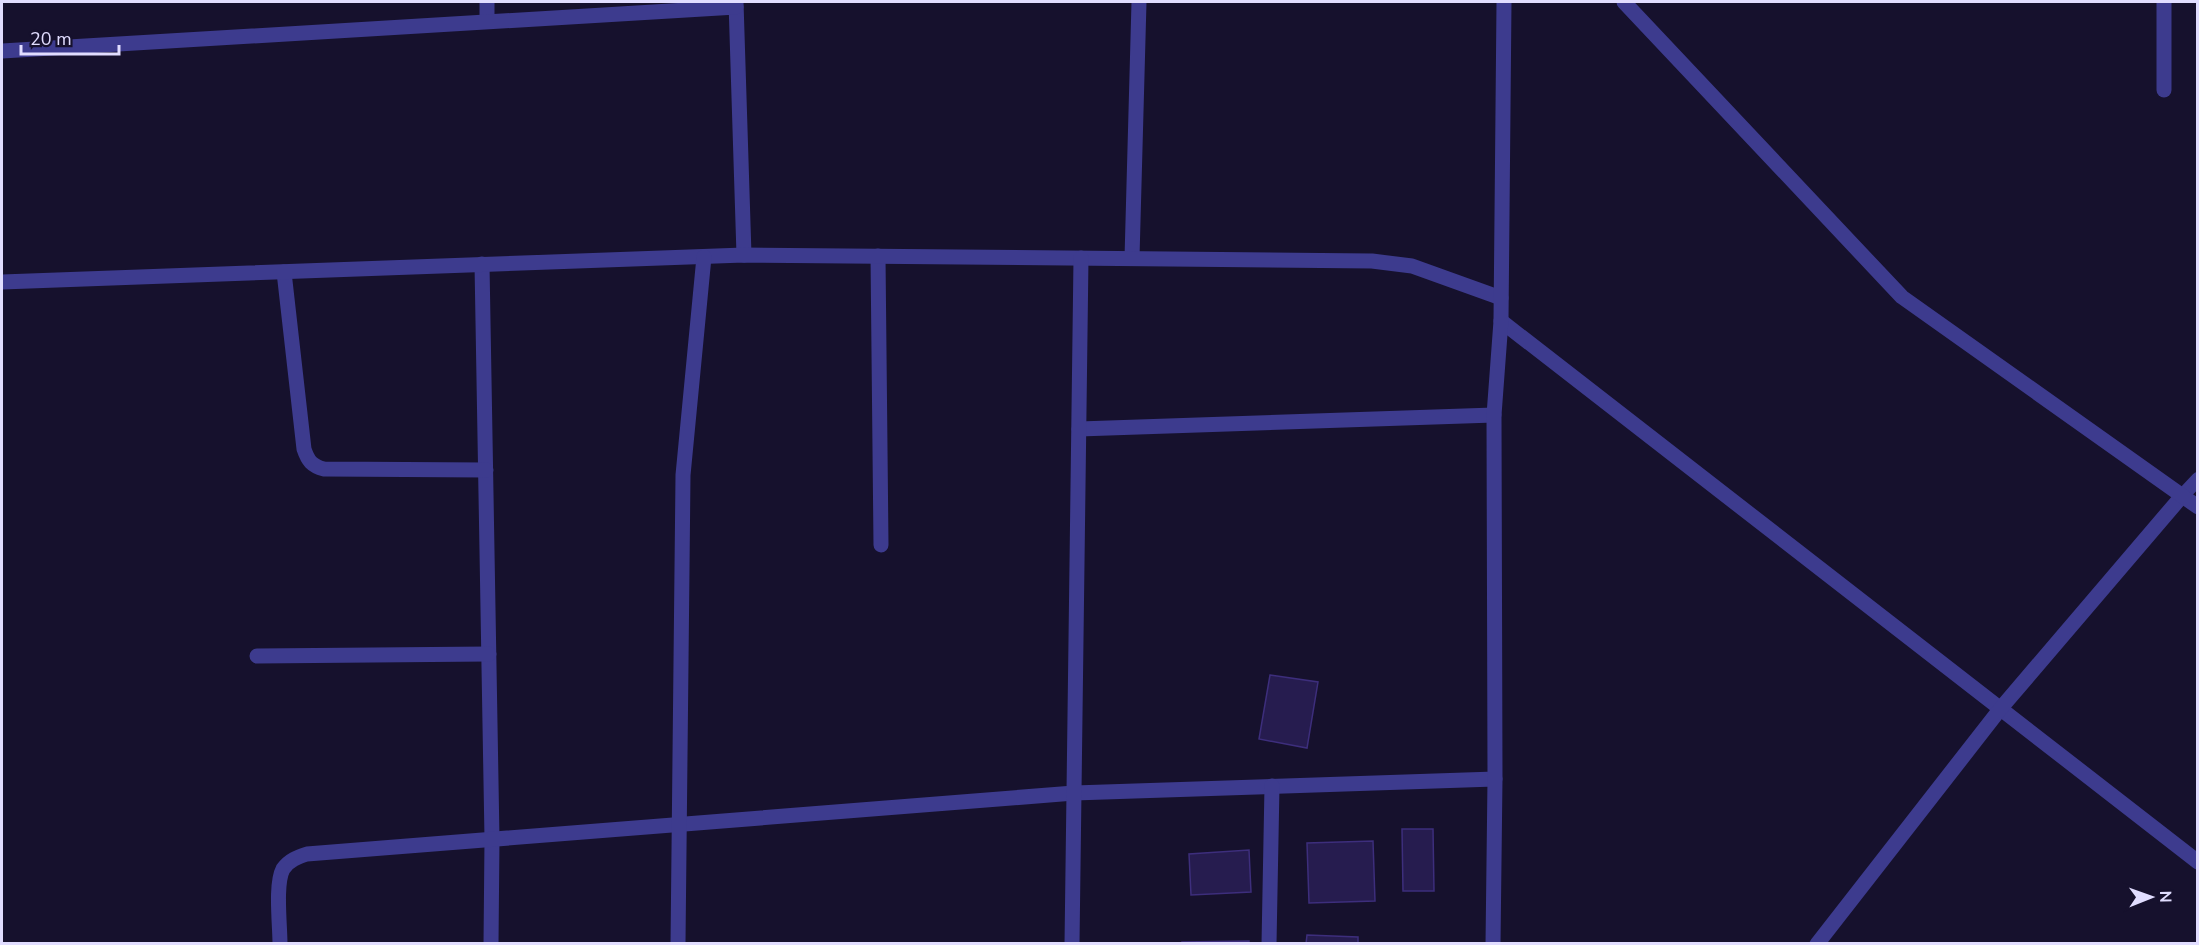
<svg xmlns="http://www.w3.org/2000/svg" width="2199" height="945" font-family="'Nunito Sans',sans-serif">
<rect width="100%" height="100%" fill="#16112d"/>
<!-- building -->
<g fill="#261c4f" stroke="#3d2e7c" stroke-width="1.5">
<polygon points="1270,675 1318,682 1307,748 1259,739"/>
<polygon points="1402,829 1433,829 1434,891 1403,891"/>
<polygon points="1373,841 1375,901 1309,903 1307,843"/>
<polygon points="1249,850 1251,892 1191,895 1189,854"/>
<polygon points="1307,935 1358,937 1358,944 1306,944"/>
<polygon points="1249,941 1249,944 1182,944 1182,942"/>
</g>
<g fill="none" stroke-linecap="round" stroke-linejoin="round">
<!-- service -->
<polyline stroke="#3d3b8e" stroke-width="14" points="2182,496 2198,479"/>
<!-- minor -->
<g stroke="#3d3b8e" stroke-width="15">
<polyline points="736,2 744,255"/>
<polyline points="2164,2 2164,90"/>
<polyline points="487,21 487,2"/>
<polyline points="2,51 736,7"/>
<polyline points="878,256 881,545"/>
<polyline points="1132,258 1139,2"/>
<polyline points="482,264 492,839 491,944"/>
<path d="M284 272 304 449C308 461 312 466 324 469L486 470"/>
<polyline points="2,282 744,255 1372,261 1412,266 1501,298"/>
<polyline points="1501,321 2198,862"/>
<polyline points="1079,429 1494,415"/>
<polyline points="257,656 489,654"/>
<path d="M280 944C280 925 275 884 283 869 289 860 298 857 307 854L1074 793 1495 779"/>
<polyline points="678,944 683,475 704,257"/>
<polyline points="1072,944 1081,258"/>
<polyline points="1269,944 1272,786"/>
<polyline points="1493,944 1495,779 1494,415 1501,321 1504,2"/>
<polyline points="1817,944 2001,708 2182,496"/>
</g>
<!-- tertiary -->
<polyline stroke="#3d3b8e" stroke-width="15" points="1624,2 1902,297 2198,507"/>
</g>
<!-- border -->
<rect width="2199" height="945" fill="none" stroke="#e1ddff" stroke-width="6"/>
<!-- north arrow -->
<g transform="translate(2151 897) rotate(89)" stroke="#16112d" stroke-width="4.5" paint-order="stroke">
<path d="M0-4.5L10 22L0 15L-10 22Z" fill="#e1ddff"/>
<text y="-9" font-size="16" font-weight="bold" text-anchor="middle" fill="#e1ddff">N</text>
</g>
<!-- scale -->
<path d="M21 45v9h98v-9" fill="none" stroke="#e1ddff" stroke-width="3"/>
<text x="30" y="45" font-size="18" fill="#e1ddff" stroke="#16112d" stroke-width="4.5" paint-order="stroke">20 m</text>
</svg>
